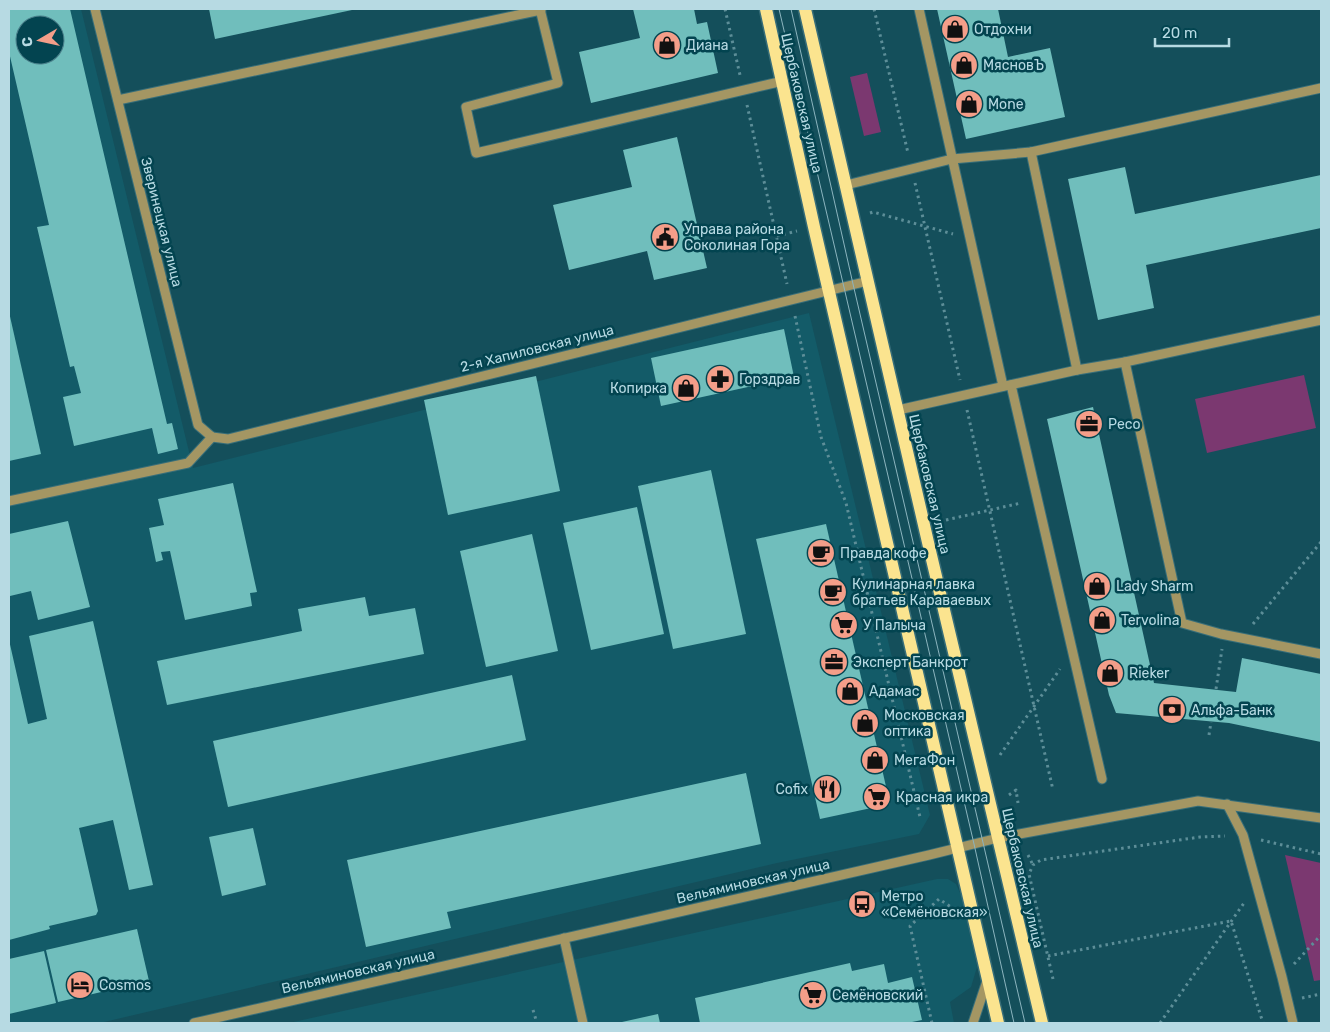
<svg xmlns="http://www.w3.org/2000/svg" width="1330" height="1032" font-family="Rubik,sans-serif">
<rect width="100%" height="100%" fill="#144f5b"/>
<!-- built -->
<g fill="#135b68" fill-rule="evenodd">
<path d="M9 9H81L193 468 809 313 930 815 919 834 777 863 100 1023H9ZM25 25H55V55H25Z"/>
<polygon points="937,879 948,879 956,884 961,895 977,967 971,987 950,1002 954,1023 289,1023"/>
</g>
<!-- green -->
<g fill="#7b3870">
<polygon points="867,73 881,132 864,136 850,77"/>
<polygon points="1304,375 1316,428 1207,453 1195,399"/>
<polygon points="1285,855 1321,863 1321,980 1314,981"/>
</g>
<!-- building -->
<g fill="#70bebc" fill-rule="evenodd">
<path d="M9 9H70L167 424 172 423 178 449 158 454 152 428 74 446 63 397 81 393 74 366 70 367 37 227 49 225 9 52ZM25 25H55V55H25Z"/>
<polygon points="209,9 352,9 352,10 215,39"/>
<polygon points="633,9 694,9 697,24 707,22 718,73 591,103 579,52 640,38"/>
<polygon points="937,9 998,9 1008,57 1050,48 1065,117 966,139"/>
<polygon points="677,137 707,268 654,280 647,251 569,270 553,205 632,187 623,150"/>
<polygon points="1125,167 1135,214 1321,175 1321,228 1146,265 1154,308 1098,320 1068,179"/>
<polygon points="9,312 41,454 9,461"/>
<polygon points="784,329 794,377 661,406 651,358"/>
<polygon points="536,376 560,491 448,515 424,400"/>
<polygon points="1093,407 1154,683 1236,692 1242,658 1321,674 1321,742 1229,723 1116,713 1109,695 1047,419"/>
<polygon points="711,470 746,634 673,649 638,486"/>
<polygon points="233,483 257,592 250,593 252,606 185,620 170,551 161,552 163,560 156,562 149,528 164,525 158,499"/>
<polygon points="637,507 664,634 591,650 563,523"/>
<polygon points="68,521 90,607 38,620 31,591 10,596 9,589 9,534"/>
<polygon points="826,524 890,804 820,819 756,539"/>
<polygon points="532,534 558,651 486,667 460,551"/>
<polygon points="365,597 369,616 415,608 424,654 167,705 157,661 302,631 298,609"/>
<polygon points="93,621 153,885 129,890 113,820 79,828 98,911 96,915 49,926 50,929 9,940 9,640 28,724 47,719 29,636"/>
<polygon points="512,675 526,740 228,807 213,741"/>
<polygon points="746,773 761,844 447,912 451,928 366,947 347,860"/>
<polygon points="253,828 266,885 222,896 209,837"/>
<polygon points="137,929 149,981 58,1002 46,950"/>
<polygon points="44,951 56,1003 9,1014 9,959"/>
<polygon points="850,963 852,971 884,964 888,983 912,977 922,1020 907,1023 700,1023 695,998"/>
<polygon points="658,1014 660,1023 622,1023 622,1022"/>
</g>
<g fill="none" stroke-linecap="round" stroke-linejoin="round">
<!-- minor casing -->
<g stroke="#386e79" stroke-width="11">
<g id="minor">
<polyline points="95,9 198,425 212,437"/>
<polyline points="540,9 558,83 466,107 476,153 783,81"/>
<polyline points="919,9 1003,386"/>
<polyline points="118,100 541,10"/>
<polyline points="1031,152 1077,370"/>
<polyline points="846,185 952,159 1031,152 1321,88"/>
<polyline points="1125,362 1321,320"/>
<polyline points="1011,385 1102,779"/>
<polyline points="898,410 1077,370 1125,362 1182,623 1221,634 1321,654"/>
<polyline points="212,437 228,439 868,281"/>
<polyline points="9,501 188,463 212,437"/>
<polyline points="1227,804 1243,835 1282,977 1293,1023"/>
<polyline points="564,938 583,1023"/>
<polyline points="194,1023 929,855 998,838 1198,801 1321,818"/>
<polyline points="973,1023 987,981"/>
</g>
</g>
<!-- major casing -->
<g stroke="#386e79" stroke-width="15">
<g id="major">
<polyline points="766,9 814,227 998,1023"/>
<polyline points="805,9 930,551 1042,1023"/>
</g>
</g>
<!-- path -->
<g stroke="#5d8e98" stroke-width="3" stroke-dasharray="2.5 4" stroke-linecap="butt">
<polyline points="725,9 740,75"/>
<polyline points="874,9 908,153"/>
<polyline points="747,105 787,284"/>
<polyline points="915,183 960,380"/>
<polyline points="870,213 873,212 953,234"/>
<polyline points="777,236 797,231"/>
<polyline points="795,316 821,437 846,503 920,817"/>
<polyline points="967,410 1053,790"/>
<polyline points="946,520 1021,503"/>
<polyline points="1253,624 1321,542"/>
<polyline points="1216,689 1222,649"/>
<polyline points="1209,735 1211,722"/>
<polyline points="1000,755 1060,669"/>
<polyline points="1009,795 1016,790 1018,803"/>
<polyline points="1261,840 1321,854"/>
<polyline points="1028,855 1033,865"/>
<polyline points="1048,956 1231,921 1263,1023"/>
<polyline points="1294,964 1321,935"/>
<polyline points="1053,979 1029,874 1033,865 1041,860 1200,837 1225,836"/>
<polyline points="1302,998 1321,994"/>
<polyline points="533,1010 537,1023"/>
<polyline points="932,1023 910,926 939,899 951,907"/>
<polyline points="1160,1023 1244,903"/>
</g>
<!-- minor -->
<use href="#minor" stroke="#a49663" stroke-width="9"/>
<!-- major -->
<use href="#major" stroke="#fbe48f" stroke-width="12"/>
<!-- tram -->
<g stroke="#8cb5bf" stroke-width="1">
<polyline points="779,9 974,844 1014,1023"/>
<polyline points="791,9 853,284 1025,1023"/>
</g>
</g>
<!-- icons -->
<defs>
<g id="shop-disc" transform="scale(1.4375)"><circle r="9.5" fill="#f49e89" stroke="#034450"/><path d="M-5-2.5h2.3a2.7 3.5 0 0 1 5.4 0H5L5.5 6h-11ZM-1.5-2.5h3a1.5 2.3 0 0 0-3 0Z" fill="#111"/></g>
<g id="civic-disc" transform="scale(1.4375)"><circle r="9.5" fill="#f49e89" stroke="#034450"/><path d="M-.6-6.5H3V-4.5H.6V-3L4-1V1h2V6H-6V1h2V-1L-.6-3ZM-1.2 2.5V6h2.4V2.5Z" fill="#111"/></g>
<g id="pharmacy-disc" transform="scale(1.4375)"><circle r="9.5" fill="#f49e89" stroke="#034450"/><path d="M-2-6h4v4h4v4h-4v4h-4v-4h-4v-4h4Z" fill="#111"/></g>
<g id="office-disc" transform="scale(1.4375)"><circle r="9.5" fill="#f49e89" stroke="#034450"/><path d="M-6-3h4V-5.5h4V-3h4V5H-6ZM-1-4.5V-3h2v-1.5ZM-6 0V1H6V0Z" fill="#111"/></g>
<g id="cafe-disc" transform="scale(1.4375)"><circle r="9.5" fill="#f49e89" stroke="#034450"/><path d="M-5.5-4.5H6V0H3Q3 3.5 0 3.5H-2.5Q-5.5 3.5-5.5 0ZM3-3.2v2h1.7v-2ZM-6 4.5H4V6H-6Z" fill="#111"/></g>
<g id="supermarket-disc" transform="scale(1.4375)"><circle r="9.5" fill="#f49e89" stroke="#034450"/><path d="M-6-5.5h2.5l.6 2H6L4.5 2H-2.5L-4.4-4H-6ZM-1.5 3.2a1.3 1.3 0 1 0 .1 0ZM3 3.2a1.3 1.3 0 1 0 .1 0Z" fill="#111"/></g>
<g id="bank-disc" transform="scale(1.4375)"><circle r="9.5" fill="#f49e89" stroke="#034450"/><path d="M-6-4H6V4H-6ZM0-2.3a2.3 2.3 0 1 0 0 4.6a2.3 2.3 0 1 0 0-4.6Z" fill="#111"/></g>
<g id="restaurant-disc" transform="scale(1.4375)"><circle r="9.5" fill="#f49e89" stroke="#034450"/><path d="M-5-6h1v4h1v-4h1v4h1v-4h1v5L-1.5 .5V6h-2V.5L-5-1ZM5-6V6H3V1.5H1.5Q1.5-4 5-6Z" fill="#111"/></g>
<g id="bus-disc" transform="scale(1.4375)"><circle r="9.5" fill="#f49e89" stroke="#034450"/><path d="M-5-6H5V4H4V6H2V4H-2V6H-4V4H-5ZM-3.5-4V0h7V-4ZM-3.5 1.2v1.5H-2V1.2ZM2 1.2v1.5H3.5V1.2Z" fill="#111"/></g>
<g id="hotel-disc" transform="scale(1.4375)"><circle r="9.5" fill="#f49e89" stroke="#034450"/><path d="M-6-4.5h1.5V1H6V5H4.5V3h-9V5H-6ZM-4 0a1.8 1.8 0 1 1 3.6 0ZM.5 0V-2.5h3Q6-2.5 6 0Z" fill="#111"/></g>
</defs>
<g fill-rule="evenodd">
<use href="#shop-disc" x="955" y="29"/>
<use href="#shop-disc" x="667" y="45"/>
<use href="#shop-disc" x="964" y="65"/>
<use href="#shop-disc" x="969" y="104"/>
<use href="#civic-disc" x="665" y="237"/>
<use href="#pharmacy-disc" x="720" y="379"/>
<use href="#shop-disc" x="686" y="388"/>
<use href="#office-disc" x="1089" y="424"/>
<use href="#cafe-disc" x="821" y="553"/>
<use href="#shop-disc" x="1097" y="586"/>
<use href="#cafe-disc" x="833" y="592"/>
<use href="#shop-disc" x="1102" y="620"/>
<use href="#supermarket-disc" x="844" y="625"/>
<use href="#office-disc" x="834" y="662"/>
<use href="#shop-disc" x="1110" y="673"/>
<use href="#shop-disc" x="850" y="691"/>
<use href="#bank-disc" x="1172" y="710"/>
<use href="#shop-disc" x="865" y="723"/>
<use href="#shop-disc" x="875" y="760"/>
<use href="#restaurant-disc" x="827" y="789"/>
<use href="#supermarket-disc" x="877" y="797"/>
<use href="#bus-disc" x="862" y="904"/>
<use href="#hotel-disc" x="80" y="985"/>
<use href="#supermarket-disc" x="813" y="995"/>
</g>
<g text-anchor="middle" stroke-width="5" stroke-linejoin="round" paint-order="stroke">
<!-- poi labels -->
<g font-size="14" fill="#b7dae3" stroke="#034450" text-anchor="start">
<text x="974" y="34">Отдохни</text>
<text x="686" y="50">Диана</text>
<text x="983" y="70">МясновЪ</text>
<text x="988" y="109">Mone</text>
<text x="684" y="234">Управа района<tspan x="684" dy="16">Соколиная Гора</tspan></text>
<text x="739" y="384">Горздрав</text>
<text x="667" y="393" text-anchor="end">Копирка</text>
<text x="1108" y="429">Ресо</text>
<text x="840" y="558">Правда кофе</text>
<text x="852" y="589">Кулинарная лавка<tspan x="852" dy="16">братьев Караваевых</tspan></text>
<text x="1116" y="591">Lady Sharm</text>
<text x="1121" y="625">Tervolina</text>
<text x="863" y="630">У Палыча</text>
<text x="853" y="667">Эксперт Банкрот</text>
<text x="1129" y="678">Rieker</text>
<text x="869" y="696">Адамас</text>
<text x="1191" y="715">Альфа-Банк</text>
<text x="884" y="720">Московская<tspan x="884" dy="16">оптика</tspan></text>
<text x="894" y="765">МегаФон</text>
<text x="808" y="794" text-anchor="end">Cofix</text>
<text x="896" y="802">Красная икра</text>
<text x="881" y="901">Метро<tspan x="881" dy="16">«Семёновская»</tspan></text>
<text x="99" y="990">Cosmos</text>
<text x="832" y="1000">Семёновский</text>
</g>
<!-- street labels -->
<g font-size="14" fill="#b7dae3" stroke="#034450">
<text transform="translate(802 103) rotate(77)" y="5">Щербаковская улица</text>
<text transform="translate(162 222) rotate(76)" y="5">Зверинецкая улица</text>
<text transform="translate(537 348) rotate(-14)" y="5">2-я Хапиловская улица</text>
<text transform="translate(930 484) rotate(77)" y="5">Щербаковская улица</text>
<text transform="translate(1023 878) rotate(77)" y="5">Щербаковская улица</text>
<text transform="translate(753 881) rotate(-13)" y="5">Вельяминовская улица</text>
<text transform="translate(358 971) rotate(-13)" y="5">Вельяминовская улица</text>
</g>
</g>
<!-- border -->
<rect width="1330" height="1032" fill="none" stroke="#b7dae3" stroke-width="20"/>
<!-- north arrow -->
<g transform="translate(40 40) rotate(261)"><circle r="24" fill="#034450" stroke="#4b808b"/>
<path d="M0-4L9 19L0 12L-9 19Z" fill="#f49e89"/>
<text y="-8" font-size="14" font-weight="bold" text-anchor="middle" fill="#b7dae3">С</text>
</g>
<!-- scale -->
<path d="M1155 38v8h74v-8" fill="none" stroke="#b7dae3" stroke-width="2.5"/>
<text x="1162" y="38" font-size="15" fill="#b7dae3" stroke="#034450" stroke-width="4" paint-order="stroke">20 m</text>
</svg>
